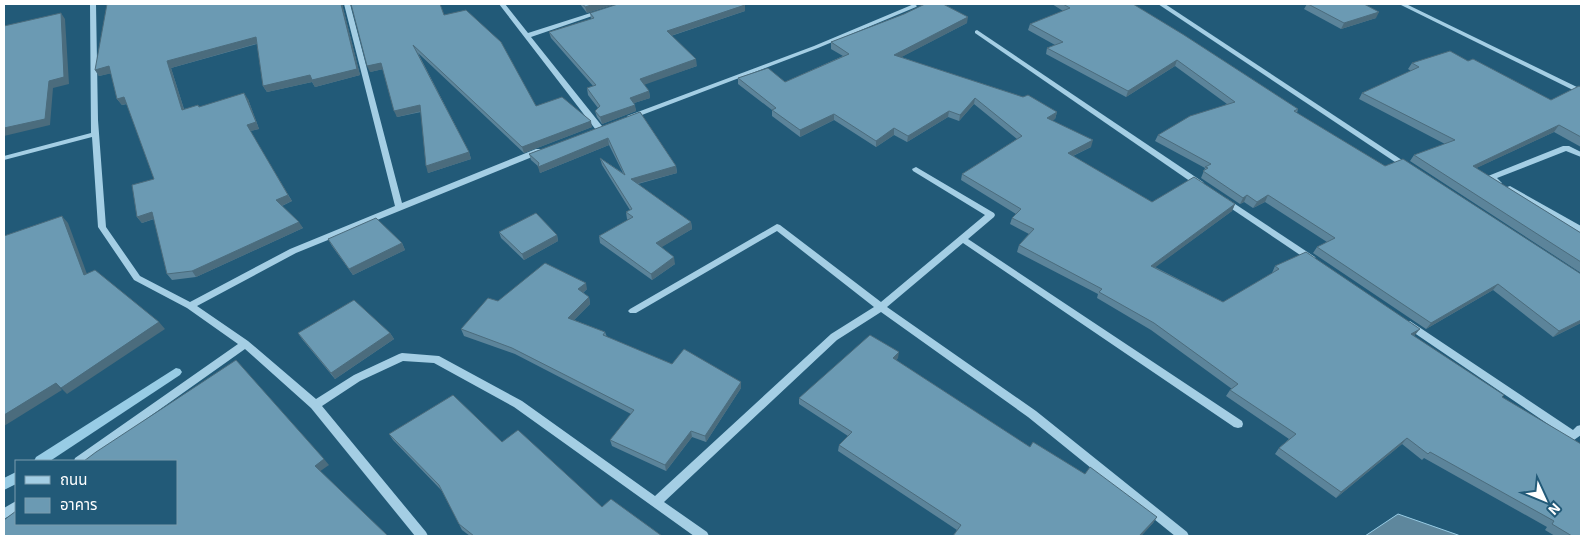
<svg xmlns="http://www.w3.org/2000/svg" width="1585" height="540" font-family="'Exo 2','Noto Sans Thai',sans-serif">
<rect width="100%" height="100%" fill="#225a78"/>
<!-- water -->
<polygon fill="#5e879d" stroke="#98cce5" points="1398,514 1458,535 1460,536 1365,536"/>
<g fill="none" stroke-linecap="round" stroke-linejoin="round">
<!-- stream -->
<g fill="#98cce5" fill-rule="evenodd">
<polygon points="176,368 180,369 182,372 180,375 50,461 34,461 36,457"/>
<polygon points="16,472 16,484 4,490 4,478"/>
</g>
<!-- minor -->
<g fill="#a4cee4" fill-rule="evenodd">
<polygon points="90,4 96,4 98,120 106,227 140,276 190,302 290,249 395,206 344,4 350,4 402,203 536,149 542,149 543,151 542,153 296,253 197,306 248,341 316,399 354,375 399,354 402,353 439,356 522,401 655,496 831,334 874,307 777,231 636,313 630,313 628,311 630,309 777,224 780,225 881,302 985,215 913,171 912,169 916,167 994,213 995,215 994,217 968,239 1242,421 1243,424 1242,427 1238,428 1234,427 963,243 887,307 1036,411 1187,532 1189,536 1175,536 1028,417 881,312 837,340 664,502 707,532 709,536 694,536 514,407 434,363 403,361 360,381 322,406 426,532 428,536 415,536 311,408 245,349 87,461 74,461 75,458 238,344 187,308 134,280 98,227 92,137 4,160 4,156 91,133"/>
<polygon points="499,4 505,4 528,33 600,10 604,10 604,12 531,37 602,126 602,130 596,130"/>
<polygon points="914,4 917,6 916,7 818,48 634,118 628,118 627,116 814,46"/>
<polygon points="1158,4 1165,4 1411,166 1410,168 1404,168"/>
<polygon points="1399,4 1406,4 1581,89 1581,94"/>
<polygon points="977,30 1203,182 1204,184 1203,186 1197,186 975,33 975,31"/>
<polygon points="1563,146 1569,146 1581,152 1581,157 1566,151 1497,178 1502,183 1498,186 1487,178 1488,176"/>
<polygon points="1510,186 1581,226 1581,233 1507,191 1506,189 1507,187"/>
<polygon points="1226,198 1315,257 1316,259 1315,261 1309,261 1223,203 1222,201 1223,199"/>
<polygon points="1410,321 1573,430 1577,426 1581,425 1581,435 1574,440 1570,439 1407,328 1405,325 1407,322"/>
<polygon points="16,501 16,512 4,519 4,508"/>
</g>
</g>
<!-- wall -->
<g fill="#5c849a">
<polygon points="342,4 360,75 315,87 312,82 267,92 263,86 257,44 171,68 184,109 248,99 259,129 250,131 292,201 282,206 303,228 196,277 172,280 167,274 154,219 142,223 137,217 154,179 127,104 122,105 117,99 111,73 99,76 95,70"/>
<polygon points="580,4 615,4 587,13"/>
<polygon points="1052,4 1133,4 1298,109 1297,113 1385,166 1581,274 1581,323 1553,337 1493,290 1426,329 1313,253 1317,247 1327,242 1265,202 1253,208 1244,202 1240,204 1201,178 1205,168 1155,141 1158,135 1227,104 1175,66 1126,97 1046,54 1047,48 1055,45 1028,30 1030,24 1063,11"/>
<polygon points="1307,4 1364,4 1376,18 1341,29 1304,9"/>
<polygon points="745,11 671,36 697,66 644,84 649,91 650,98 634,103 636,111 602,124 597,117 595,111 598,108 588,95 587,88 593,86 551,38 549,32 591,19 590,13"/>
<polygon points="444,15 536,106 592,127 524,153 418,53 469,152 471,159 428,173 421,112 397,117 383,69 370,72"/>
<polygon points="967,23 901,57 1057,112 1055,119 1052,120 1091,147 1073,156 1152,202 1235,204 1232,211 1155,267 1223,302 1272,273 1275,266 1415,335 1414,336 1502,397 1581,536 1555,536 1545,530 1547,527 1424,458 1422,460 1402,444 1336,498 1275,454 1279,448 1289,439 1226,396 1230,390 1232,389 1151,330 1097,298 1098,294 1017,252 1019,245 1029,234 1010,224 1012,218 1016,214 961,180 962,174 1017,139 974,104 959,121 948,117 907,142 894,135 876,147 834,120 800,137 772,116 772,110 738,84 738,78 785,82 843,56 831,49 831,42"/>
<polygon points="1468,61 1551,100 1581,87 1581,147 1554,132 1476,168 1581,233 1581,273 1410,161 1414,155 1445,144 1359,99 1362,93 1411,71 1408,69 1412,63"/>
<polygon points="640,112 676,166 677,173 638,184 691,222 692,229 661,247 675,264 652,280 600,243 599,236 628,220 627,219 626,212 630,210 602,165 600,158 623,173 609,145 540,173 539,167 531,160 529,154"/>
<polygon points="499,232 557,235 558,241 524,260 501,238"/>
<polygon points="328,239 402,243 405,250 353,275 332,246"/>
<polygon points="587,289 583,293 589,297 590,304 574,320 605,332 607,337 672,364 741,382 741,388 706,442 692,437 666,471 612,446 610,440 631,414 515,354 464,336 461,329 498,301"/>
<polygon points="298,333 390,333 394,339 335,379 302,339"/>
<polygon points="898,358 896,360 1030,447 1157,517 1153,523 1141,536 953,536 957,530 838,451 839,445 848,436 799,404 799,398"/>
<polygon points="389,434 502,442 602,507 662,536 470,536 462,530 442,491 393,440"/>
</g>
<!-- shaded-wall -->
<g fill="#4b6c7d">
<polygon points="341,4 343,4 342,4 360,75 315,87 312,82 267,92 263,86"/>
<polygon points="594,4 615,4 587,13 585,7"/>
<polygon points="745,5 745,11 667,37 667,31"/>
<polygon points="1379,12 1376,18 1341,29 1344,23"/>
<polygon points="61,13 65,19 69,84 53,88 50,125 4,136 4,128"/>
<polygon points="968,17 967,23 894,61 894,55"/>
<polygon points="256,37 259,43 171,68 186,116 182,110 167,61"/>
<polygon points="696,59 697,66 641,86 640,79"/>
<polygon points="1177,60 1175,66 1126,97 1128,91"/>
<polygon points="381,63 384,69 370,72 367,66"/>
<polygon points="109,66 113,73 99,76 95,70"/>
<polygon points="649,91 650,98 631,104 630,98"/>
<polygon points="244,93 248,99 259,129 250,131 247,125"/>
<polygon points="124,97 128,103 122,105 117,99"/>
<polygon points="975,98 974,104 959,121 960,115"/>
<polygon points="420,105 422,111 397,117 394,111"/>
<polygon points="635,105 636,111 602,124 600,117"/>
<polygon points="949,111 948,117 907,142 908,136"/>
<polygon points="1057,112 1055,119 1046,124 1047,118"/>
<polygon points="834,114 834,120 800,137 800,130"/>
<polygon points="591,121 592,127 524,153 522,147"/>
<polygon points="1559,125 1554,132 1468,172 1473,166"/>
<polygon points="894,128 894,135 876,147 876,141"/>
<polygon points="608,138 609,145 540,173 538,167"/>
<polygon points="1093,140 1091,147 1066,159 1068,153"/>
<polygon points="469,152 471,159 428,173 426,166"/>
<polygon points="676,166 677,173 632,185 631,179"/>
<polygon points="288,195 292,201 279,207 276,200"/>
<polygon points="1247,195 1244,202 1240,204 1243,198"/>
<polygon points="1268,195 1265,202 1253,208 1257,202"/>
<polygon points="1235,204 1232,211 1149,272 1151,266"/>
<polygon points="152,212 156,218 142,223 137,217"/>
<polygon points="62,216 68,223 90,282 84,275"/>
<polygon points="299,222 303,228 196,277 192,271"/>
<polygon points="691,222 692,229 657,250 656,243"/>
<polygon points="557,235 558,241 524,260 522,254"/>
<polygon points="402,243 405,250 353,275 349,269"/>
<polygon points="674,257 675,264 652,280 651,274"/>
<polygon points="586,283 587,289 579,296 578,289"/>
<polygon points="1498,284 1493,290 1426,329 1431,323"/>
<polygon points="589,297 590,304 570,324 568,318"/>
<polygon points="1581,320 1581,323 1553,337 1559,331"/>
<polygon points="159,322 165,329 67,394 61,388"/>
<polygon points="1420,329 1415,335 1406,340 1411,334"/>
<polygon points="390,333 394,339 335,379 331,373"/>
<polygon points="899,352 898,358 892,364 893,358"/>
<polygon points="741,382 741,388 706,442 705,436"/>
<polygon points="56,383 62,390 4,426 4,415"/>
<polygon points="691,431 692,437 666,471 665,465"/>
<polygon points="1407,438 1402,444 1336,498 1341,492"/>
<polygon points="324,459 329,465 319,472 315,466"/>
<polygon points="1157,517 1153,523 1141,536 1139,536"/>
</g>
<!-- building -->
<g fill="#6b9ab3" stroke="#4b6c7d">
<polygon points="107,4 341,4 357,69 312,80 310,75 263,86 256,37 167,61 182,110 198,105 199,107 244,93 256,122 247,125 288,195 276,200 299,222 192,271 167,274 152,212 137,217 132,185 154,179 124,97 117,99 109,66 95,70"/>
<polygon points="351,4 440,4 444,15 466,10 501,42 536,106 562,97 591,121 522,147 413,45 469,152 426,166 420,105 394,111 381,63 367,66"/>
<polygon points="583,4 594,4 585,7"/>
<polygon points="618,4 744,4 745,5 667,31 696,59 640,79 649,91 630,98 635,105 600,117 595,111 600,106 587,88 596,85 549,32 594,18 590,13"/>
<polygon points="925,4 943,4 968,17 894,55 1023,97 1028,95 1057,112 1047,118 1093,140 1068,153 1152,202 1194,177 1235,204 1151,266 1223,302 1279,269 1275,266 1306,252 1420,329 1411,334 1504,395 1502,397 1581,444 1581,536 1572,536 1552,524 1554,521 1430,452 1428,454 1407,438 1341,492 1279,448 1296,434 1230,390 1238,384 1154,323 1099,292 1102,289 1019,245 1034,229 1012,218 1021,209 962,174 1022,136 975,98 960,115 949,111 908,136 894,128 876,141 834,114 800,130 772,110 776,108 738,78 768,68 785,82 849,54 831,42 904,14"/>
<polygon points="1063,4 1133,4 1184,35 1298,109 1294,111 1385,166 1403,159 1581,274 1581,320 1559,331 1498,284 1431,323 1317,247 1335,238 1268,195 1257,202 1247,195 1243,198 1203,171 1208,168 1205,167 1211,164 1158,135 1190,116 1235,102 1177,60 1128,91 1047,48 1063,42 1030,24 1070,8"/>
<polygon points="1308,4 1364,4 1379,12 1344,23"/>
<polygon points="61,13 64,77 49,81 45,119 4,128 4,26"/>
<polygon points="1450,51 1468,61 1473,59 1551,100 1579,86 1581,87 1581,137 1559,125 1473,166 1581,233 1581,262 1414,155 1455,140 1362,93 1419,67 1412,63"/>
<polygon points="640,112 676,166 631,179 691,222 656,243 674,257 651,274 599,236 633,217 626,212 632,209 600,158 625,175 608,138 538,167 539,163 529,154"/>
<polygon points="536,213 557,235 522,254 499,232"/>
<polygon points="62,216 84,275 95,270 159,322 61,388 56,383 4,415 4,236"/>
<polygon points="376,218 402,243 349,269 328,239"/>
<polygon points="545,263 586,283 578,289 589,297 568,318 605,332 603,335 672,364 684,349 741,382 705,436 691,431 665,465 610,440 634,410 512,348 461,329 488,298 498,301"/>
<polygon points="354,300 390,333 331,373 298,333"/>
<polygon points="870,335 899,352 893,358 1030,447 1033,442 1085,474 1090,467 1157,517 1139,536 953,536 961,525 839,445 852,432 799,398"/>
<polygon points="236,360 324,459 315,466 388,536 4,536 4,520 16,511 16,524 176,524 176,461 84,461 96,452"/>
<polygon points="453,395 502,442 518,430 602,507 611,499 662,536 474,536 459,524 439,485 389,434"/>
</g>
<!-- border -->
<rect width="1585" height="540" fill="none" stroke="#ffffff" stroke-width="10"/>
<!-- legend -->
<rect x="15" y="460" width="162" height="65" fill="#225a78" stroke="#7a9cae"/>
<rect x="25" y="476" width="25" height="8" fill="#a4cee4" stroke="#7a9cae"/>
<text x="60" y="485" font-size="15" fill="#ffffff">ถนน</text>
<rect x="25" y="498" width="25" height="15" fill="#6b9ab3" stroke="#7a9cae"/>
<text x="60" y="510" font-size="15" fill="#ffffff">อาคาร</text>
<!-- north arrow -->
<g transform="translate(1545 500) rotate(134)" stroke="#225a78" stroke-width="4" paint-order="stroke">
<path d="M0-4L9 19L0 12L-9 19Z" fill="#ffffff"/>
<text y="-8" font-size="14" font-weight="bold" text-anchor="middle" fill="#ffffff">N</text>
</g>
</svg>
